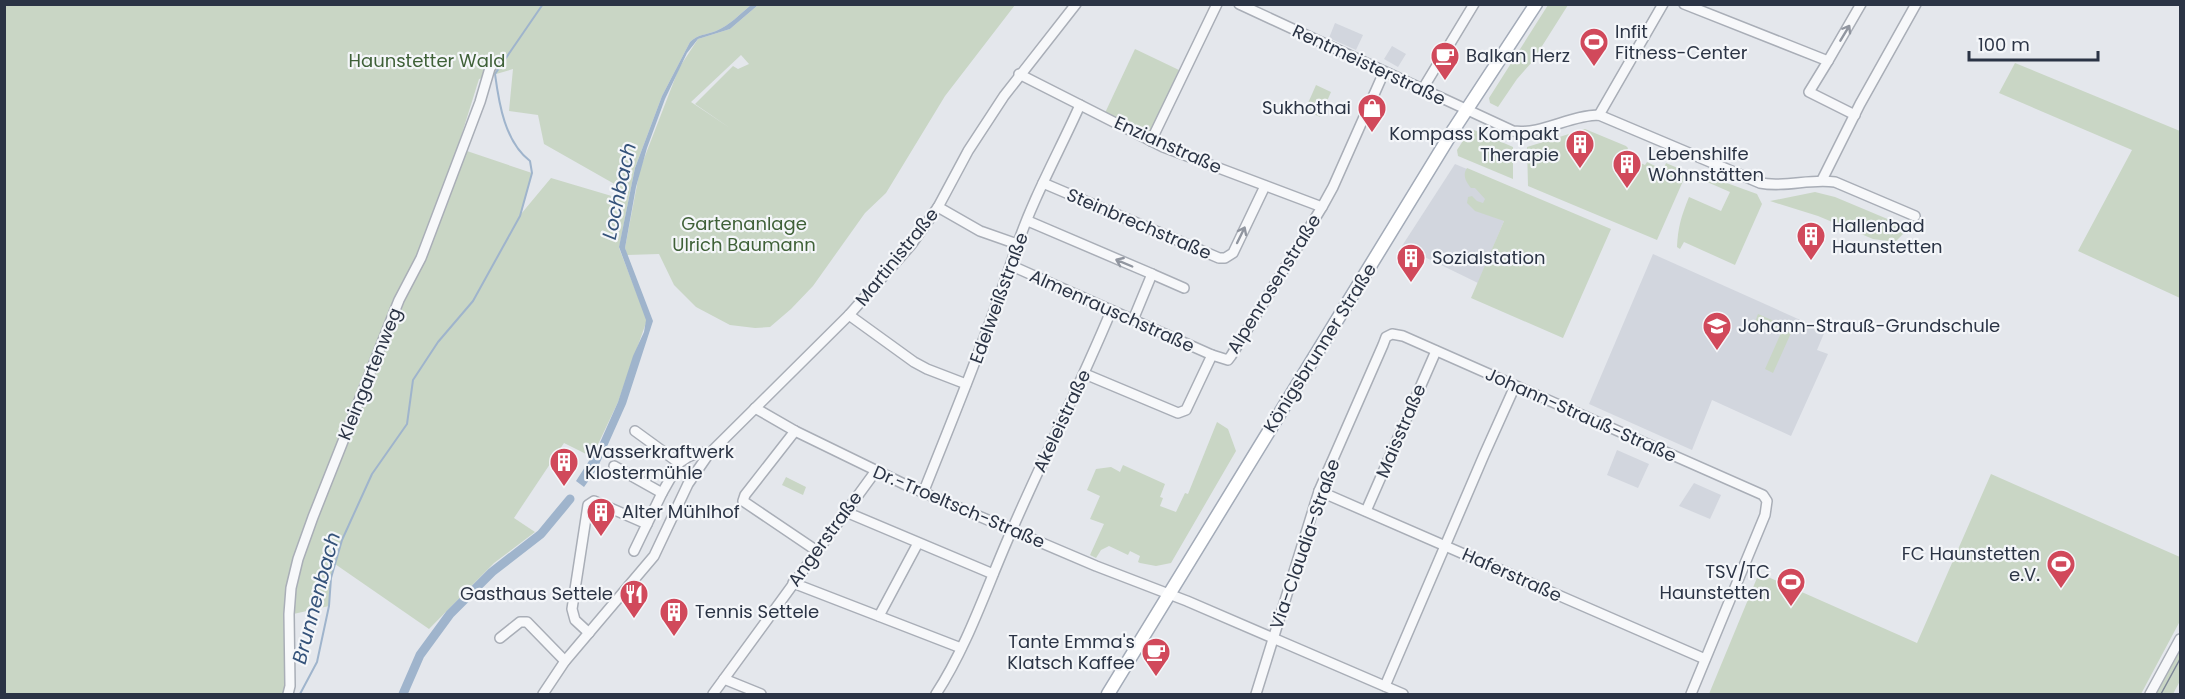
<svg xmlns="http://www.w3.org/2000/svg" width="2185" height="699" font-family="Poppins,sans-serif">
<rect width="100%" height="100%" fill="#e4e7ec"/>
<!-- built -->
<g fill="#d2d6de">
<polygon points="1335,23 1363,35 1356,50 1329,38"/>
<polygon points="1392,46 1406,54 1398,67 1384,59"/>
<polygon points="1455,164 1517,190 1478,283 1402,246"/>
<polygon points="1653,254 1825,331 1817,350 1828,354 1791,436 1712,400 1692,450 1589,404"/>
<polygon points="1617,450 1649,464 1638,488 1607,475"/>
<polygon points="1694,483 1721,495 1710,519 1679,506"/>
</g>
<!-- green -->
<g fill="#c9d6c5" fill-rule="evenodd">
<path d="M4 5H751C740 14 730 25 716 31 706 35 698 34 690 42L662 96 635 168 619 248 647 320 618 402 592 457 564 443 514 518 535 532 494 563 429 629 335 564 331 578 329 606 289 615 287 694H5ZM513 69 509 111 538 115 544 144 618 186 615 197 551 178 521 214 532 173 461 149 459 143 479 79Z"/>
<path d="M758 5H1015L945 96 886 193 865 213 813 286 791 309 770 327 755 328 730 325 696 307 674 285 659 254 627 255 625 248 640 169 679 68 698 39 730 29ZM741 55 749 64 738 69 733 66 695 104 730 128 691 102Z"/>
<polygon points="1548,5 1568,5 1532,62 1517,79 1498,107 1490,103 1489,98"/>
<polygon points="1135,49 1179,70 1152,129 1146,134 1104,115"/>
<polygon points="2015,63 2180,131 2180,298 2078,251 2132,150 1999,93"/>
<polygon points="1316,85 1331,92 1320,117 1305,110"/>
<polygon points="1585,129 1626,146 1628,148 1625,156 1645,165 1647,162 1663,170 1666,163 1687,172 1657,240 1528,186 1527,147"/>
<polygon points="1470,130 1474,130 1513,147 1513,179 1458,156 1457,150"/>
<path d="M1467 168 1611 229 1563 338 1471 298 1504 221 1475 211 1467 203 1468 197 1472 196 1477 201 1483 203 1485 199 1475 188H1471C1466 182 1462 175 1467 168Z"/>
<path d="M1702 174 1757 194 1762 204 1735 265 1684 242 1680 249 1677 247C1678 227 1681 217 1689 197L1721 211 1730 192 1698 178Z"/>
<polygon points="1815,192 1835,197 1909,228 1895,242 1873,239 1818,216 1770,201"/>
<polygon points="1758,314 1786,326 1784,330 1791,333 1773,373 1765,369 1781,333 1755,322"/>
<polygon points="1217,422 1228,429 1236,451 1171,563 1156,566 1140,563 1138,562 1140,556 1130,551 1128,555 1109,546 1101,550 1096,558 1090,555 1104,524 1090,519 1100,496 1087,490 1096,469 1111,467 1120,472 1123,465 1165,484 1160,497 1163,498 1160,506 1176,512 1185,493 1188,494"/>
<polygon points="1991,474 2180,557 2180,621 2141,694 1709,694 1759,573 1917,643"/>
<polygon points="786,477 806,487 803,495 782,485"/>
<polygon points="2180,647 2180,681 2173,694 2154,694"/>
</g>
<!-- water -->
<path fill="#9fb4cc" d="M751 5H758L730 29 698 39 687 53 665 99 647 148 636 187 625 248 653 321 626 404 597 469 584 487 576 481 598 447 618 402 633 356 644 332 646 320 619 247 635 168 662 96 690 42C698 34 706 35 716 31 730 25 740 14 751 5Z"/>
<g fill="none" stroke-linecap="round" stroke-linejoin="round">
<!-- stream -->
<path stroke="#9fb4cc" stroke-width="2" d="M300 694 317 662 329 606 331 578 342 540 372 474 407 424 413 380 438 342 473 301 520 216 532 173 530 161C505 142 499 104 495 74L543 4"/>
<!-- canal -->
<polyline stroke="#9fb4cc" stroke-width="9" points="403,694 420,655 450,614 492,572 541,534 570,499"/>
<!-- minor casing -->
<g stroke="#a9aeb7" stroke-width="12">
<g id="minor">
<path d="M1239 4 1513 131C1542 135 1570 115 1599 115L1760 183C1786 188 1810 178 1835 182L1915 216"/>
<polyline points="1684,4 1828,61 1809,92 1855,115"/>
<polyline points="1828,61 1861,4"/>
<polyline points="1019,74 1163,147 1322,207"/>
<polyline points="1422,90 1474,4"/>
<polyline points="1599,115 1663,4"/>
<polyline points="1151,141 1217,4"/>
<polyline points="1822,180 1860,104 1916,4"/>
<polyline points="1043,183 1219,258 1225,258 1233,253 1265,186"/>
<polyline points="938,207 980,231 1017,244"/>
<polyline points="1028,221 1152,274 1133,320"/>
<polyline points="1012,266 1212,355"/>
<polyline points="1152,274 1184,288"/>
<polyline points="849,315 914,362 927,369 966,384"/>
<polyline points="1085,374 1178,413 1186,410 1212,355 1228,360 1231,356 1322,207 1333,187 1384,72"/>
<polyline points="755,408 795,431 908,486 1096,566 1187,601 1403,694"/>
<polyline points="635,431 679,463"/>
<polyline points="795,431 745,495 743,501 817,551"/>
<polyline points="614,466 662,493"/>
<polyline points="1319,491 1705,659"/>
<path d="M923 493C956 411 989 329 1017 246 1033 198 1059 152 1080 105"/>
<polyline points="1366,511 1436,351"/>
<polyline points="846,512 993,574"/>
<polyline points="634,551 662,493 679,463 688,457 700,452 708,455"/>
<polyline points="793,583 961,648"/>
<polyline points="879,616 918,543"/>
<polyline points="589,633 575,620 572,609 588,505 594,501 647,524"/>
<polyline points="500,638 520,622 527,622 565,661"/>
<polyline points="724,679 761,694"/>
<polyline points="1385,686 1484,455 1515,386"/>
<polyline points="288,694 290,686 289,614 291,588 298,559 313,517 399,300 421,258 480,102 490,68 494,63"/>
<polyline points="543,694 565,661 654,556 688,484 708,455 849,315 911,245 938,207 968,151 1004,96 1076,4"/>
<polyline points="713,694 875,472"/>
<path d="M936 694C968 645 987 586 1011 532 1043 458 1080 386 1111 311"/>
<polyline points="1256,694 1319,491 1383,345 1386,337 1392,334 1403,336 1763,495 1767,501 1765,515 1691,694"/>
<polyline points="2150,694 2180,639"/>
</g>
</g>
<!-- major casing -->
<g stroke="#a3abb8" stroke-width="15">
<polyline id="major" points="1108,694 1454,129 1536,4"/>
</g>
<!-- minor -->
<use href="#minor" stroke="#f7f8fa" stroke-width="9"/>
<!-- major -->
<use href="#major" stroke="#fff" stroke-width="12"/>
<!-- tram -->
<polyline stroke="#7d8696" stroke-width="1.5" points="2161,694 2180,659"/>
</g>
<!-- one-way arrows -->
<defs><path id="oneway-shaft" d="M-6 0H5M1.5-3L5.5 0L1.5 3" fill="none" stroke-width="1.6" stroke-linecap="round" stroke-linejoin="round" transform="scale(1.5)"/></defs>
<g stroke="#9196a0">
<use href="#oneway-shaft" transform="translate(1845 33) rotate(-59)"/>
<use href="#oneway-shaft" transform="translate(1241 235) rotate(-64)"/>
<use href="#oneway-shaft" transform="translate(1124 263) rotate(-157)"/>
</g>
<!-- icons -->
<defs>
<g id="stadium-pin" transform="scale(1.5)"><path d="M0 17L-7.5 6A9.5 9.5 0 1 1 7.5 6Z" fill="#d1495b" stroke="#f4f6f9"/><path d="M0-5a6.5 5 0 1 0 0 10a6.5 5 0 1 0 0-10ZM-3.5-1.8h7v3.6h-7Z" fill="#fff"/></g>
<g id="cafe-pin" transform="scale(1.5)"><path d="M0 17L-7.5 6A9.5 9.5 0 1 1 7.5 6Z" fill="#d1495b" stroke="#f4f6f9"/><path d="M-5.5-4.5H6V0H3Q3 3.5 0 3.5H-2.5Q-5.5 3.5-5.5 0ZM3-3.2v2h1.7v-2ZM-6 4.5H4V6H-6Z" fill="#fff"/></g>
<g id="shop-pin" transform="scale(1.5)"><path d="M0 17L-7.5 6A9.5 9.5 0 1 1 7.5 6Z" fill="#d1495b" stroke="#f4f6f9"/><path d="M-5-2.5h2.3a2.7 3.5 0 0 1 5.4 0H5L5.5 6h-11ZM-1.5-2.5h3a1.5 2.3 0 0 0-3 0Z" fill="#fff"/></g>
<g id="building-pin" transform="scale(1.5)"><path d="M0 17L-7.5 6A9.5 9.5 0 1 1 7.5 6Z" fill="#d1495b" stroke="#f4f6f9"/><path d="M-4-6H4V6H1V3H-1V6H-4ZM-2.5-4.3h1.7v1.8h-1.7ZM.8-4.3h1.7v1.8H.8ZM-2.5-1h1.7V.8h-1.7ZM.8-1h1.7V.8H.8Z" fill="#fff"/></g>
<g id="school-pin" transform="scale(1.5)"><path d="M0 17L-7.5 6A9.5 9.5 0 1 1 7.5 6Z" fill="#d1495b" stroke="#f4f6f9"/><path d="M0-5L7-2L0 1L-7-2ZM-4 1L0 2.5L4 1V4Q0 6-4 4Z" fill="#fff"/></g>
<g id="restaurant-pin" transform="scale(1.5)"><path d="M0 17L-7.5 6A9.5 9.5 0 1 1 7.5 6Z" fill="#d1495b" stroke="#f4f6f9"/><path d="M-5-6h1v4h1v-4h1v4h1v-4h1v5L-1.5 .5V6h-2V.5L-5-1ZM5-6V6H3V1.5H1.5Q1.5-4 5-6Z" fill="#fff"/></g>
</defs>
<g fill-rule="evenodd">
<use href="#stadium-pin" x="1594" y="42"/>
<use href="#cafe-pin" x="1445" y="56"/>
<use href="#shop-pin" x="1372" y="108"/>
<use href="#building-pin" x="1580" y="144"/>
<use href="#building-pin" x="1627" y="164"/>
<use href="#building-pin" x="1811" y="236"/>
<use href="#building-pin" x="1411" y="258"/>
<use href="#school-pin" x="1717" y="326"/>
<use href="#building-pin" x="564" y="462"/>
<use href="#building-pin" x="601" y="512"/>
<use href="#stadium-pin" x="2061" y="564"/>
<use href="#stadium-pin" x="1791" y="582"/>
<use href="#restaurant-pin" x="634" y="594"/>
<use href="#building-pin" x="674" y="612"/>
<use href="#cafe-pin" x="1156" y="652"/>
</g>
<g text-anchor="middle" stroke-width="4.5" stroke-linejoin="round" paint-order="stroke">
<!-- poi labels -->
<g font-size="18" fill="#2b3445" stroke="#f4f6f9" text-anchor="start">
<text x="1615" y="38">Infit<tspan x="1615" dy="21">Fitness-Center</tspan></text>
<text x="1466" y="62">Balkan Herz</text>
<text x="1351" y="114" text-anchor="end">Sukhothai</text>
<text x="1559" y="140" text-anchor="end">Kompass Kompakt<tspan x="1559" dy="21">Therapie</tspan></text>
<text x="1648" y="160">Lebenshilfe<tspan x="1648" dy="21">Wohnstätten</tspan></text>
<text x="1832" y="232">Hallenbad<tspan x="1832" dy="21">Haunstetten</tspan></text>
<text x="1432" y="264">Sozialstation</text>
<text x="1738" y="332">Johann-Strauß-Grundschule</text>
<text x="585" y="458">Wasserkraftwerk<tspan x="585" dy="21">Klostermühle</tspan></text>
<text x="622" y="518">Alter Mühlhof</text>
<text x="2040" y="560" text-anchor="end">FC Haunstetten<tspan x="2040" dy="21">e.V.</tspan></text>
<text x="1770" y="578" text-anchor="end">TSV/TC<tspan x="1770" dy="21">Haunstetten</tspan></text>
<text x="613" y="600" text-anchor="end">Gasthaus Settele</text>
<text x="695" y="618">Tennis Settele</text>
<text x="1135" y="648" text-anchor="end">Tante Emma's<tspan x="1135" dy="21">Klatsch Kaffee</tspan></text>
</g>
<!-- park labels -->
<g font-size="18" fill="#3f6138" stroke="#f4f6f9">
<text x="427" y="67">Haunstetter Wald</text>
<text x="744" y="230">Gartenanlage<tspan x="744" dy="21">Ulrich Baumann</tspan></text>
</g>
<!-- street labels -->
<g font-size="18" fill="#2b3445" stroke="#f4f6f9">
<text transform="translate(1369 65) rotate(25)" y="6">Rentmeisterstraße</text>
<text transform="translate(1168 145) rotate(24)" y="6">Enzianstraße</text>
<text transform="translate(1139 224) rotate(23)" y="6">Steinbrechstraße</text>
<text transform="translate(897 257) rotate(-51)" y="6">Martinistraße</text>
<text transform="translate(1274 284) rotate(-58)" y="6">Alpenrosenstraße</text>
<text transform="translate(999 298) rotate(-70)" y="6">Edelweißstraße</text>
<text transform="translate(1112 311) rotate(24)" y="6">Almenrauschstraße</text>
<text transform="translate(1320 348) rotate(-58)" y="6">Königsbrunner Straße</text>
<text transform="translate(370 374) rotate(-68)" y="6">Kleingartenweg</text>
<text transform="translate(1581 415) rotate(24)" y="6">Johann-Strauß-Straße</text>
<text transform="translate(1062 421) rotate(-65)" y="6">Akeleistraße</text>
<text transform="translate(1401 431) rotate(-67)" y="6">Maisstraße</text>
<text transform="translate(959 507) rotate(23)" y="6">Dr.-Troeltsch-Straße</text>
<text transform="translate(825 539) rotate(-54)" y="6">Angerstraße</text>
<text transform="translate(1305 544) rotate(-71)" y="6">Via-Claudia-Straße</text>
<text transform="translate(1512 575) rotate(24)" y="6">Haferstraße</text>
</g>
<!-- water labels -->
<g font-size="20" font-style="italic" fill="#34527a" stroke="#f4f6f9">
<text transform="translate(619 191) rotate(-78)" y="7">Lochbach</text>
<text transform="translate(316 598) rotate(-75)" y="7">Brunnenbach</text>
</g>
</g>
<!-- border -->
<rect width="2185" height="699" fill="none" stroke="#2b3445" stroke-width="12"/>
<!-- scale -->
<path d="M1969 51v9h129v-9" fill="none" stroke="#2b3445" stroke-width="3"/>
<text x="1978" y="51" font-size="18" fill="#2b3445" stroke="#f4f6f9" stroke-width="4.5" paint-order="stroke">100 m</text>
</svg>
